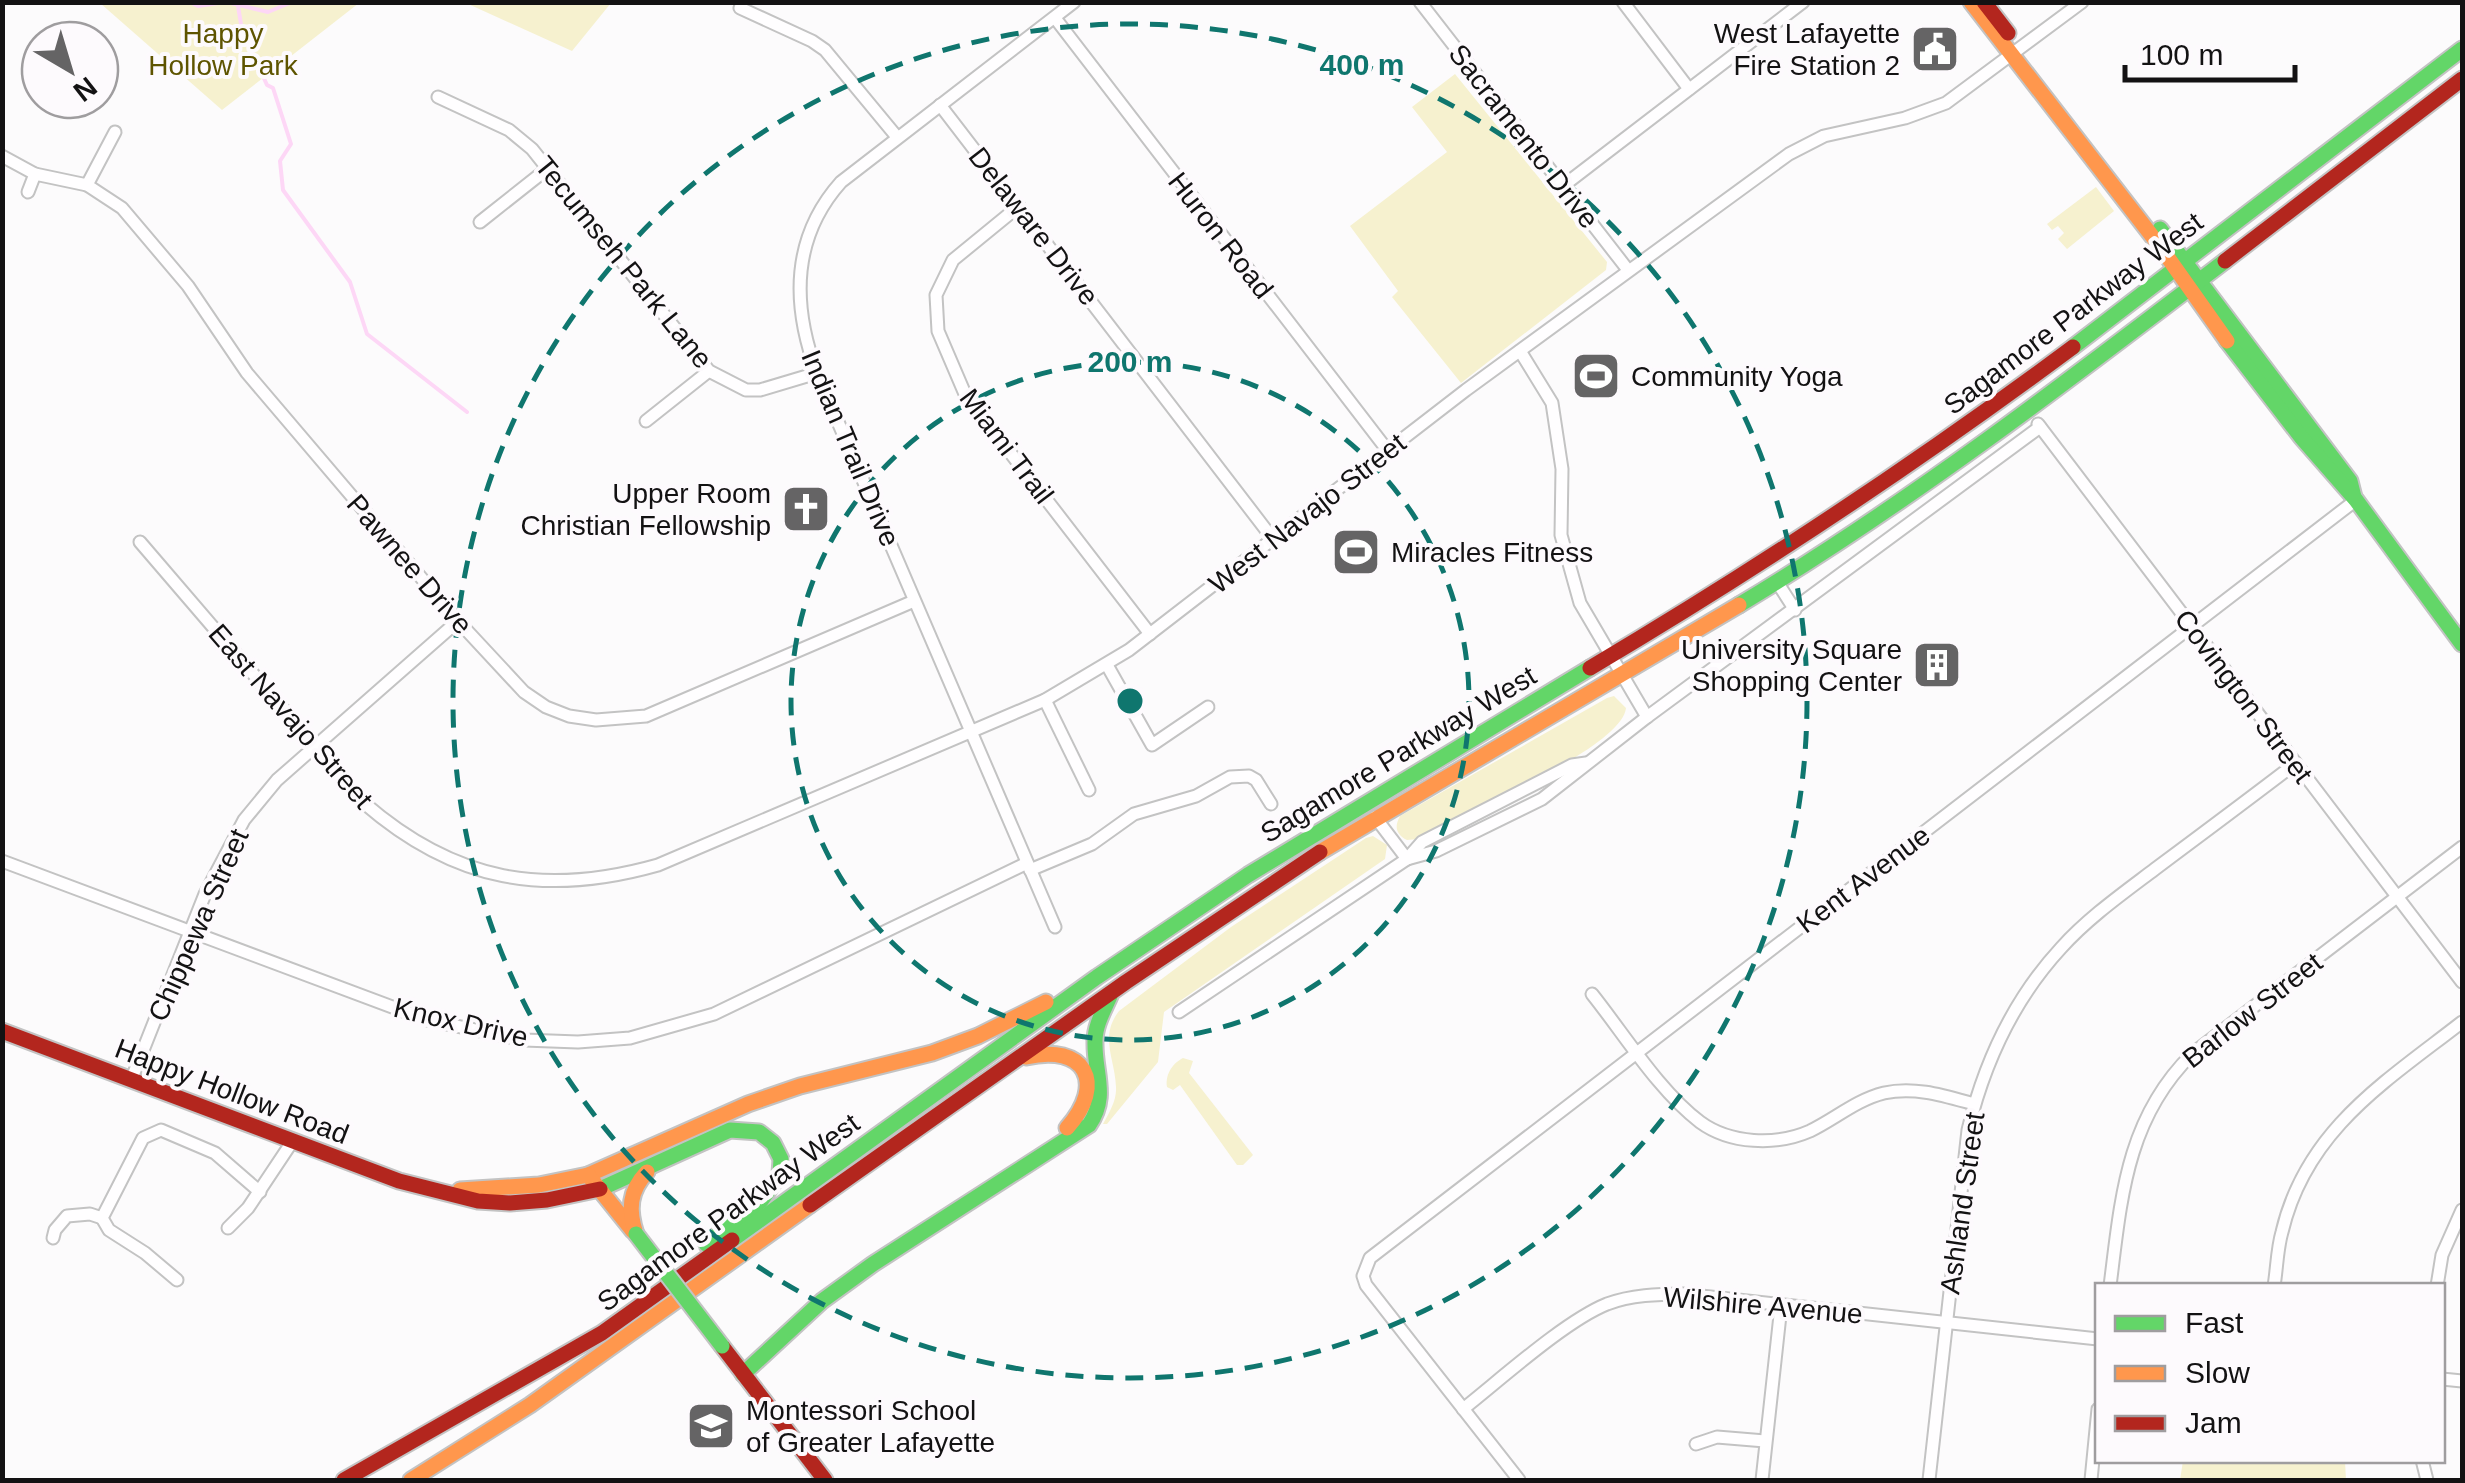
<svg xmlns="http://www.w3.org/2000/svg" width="2465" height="1483" font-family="Arial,sans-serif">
<rect width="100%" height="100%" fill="#fcfbfc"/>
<!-- green -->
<g fill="#f6f1cf">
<polygon points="100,3 359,3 222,110"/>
<polygon points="466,3 611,3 572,51"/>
<polygon points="1455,74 1607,262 1606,270 1461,383 1392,297 1398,291 1350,226 1447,152 1412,107"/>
<polygon points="2096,187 2114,211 2067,249 2058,239 2064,233 2058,226 2052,230 2047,224"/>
<path d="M1614 696 1626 708C1622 749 1456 816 1418 839L1407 840C1396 834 1394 827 1400 816L1607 698Z"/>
<path d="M1373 836 1387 845 1385 859 1164 1012 1158 1062 1107 1124H1103C1109 1113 1117 1100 1116 1087 1115 1058 1099 1037 1119 1011L1231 927 1366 838Z"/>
<path d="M1183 1058 1193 1061 1189 1073 1253 1155 1243 1165H1237L1180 1085 1173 1090 1167 1087C1165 1074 1173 1063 1183 1058Z"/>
<polygon points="2183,1461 2345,1461 2346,1480 2180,1480"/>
</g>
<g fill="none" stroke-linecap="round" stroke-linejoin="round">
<!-- stream -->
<g stroke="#fdd7f6" stroke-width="4">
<polyline points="190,2 198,6 225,2"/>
<polyline points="227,2 268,12 292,2"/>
<polyline points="238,6 242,30 267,85 273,88 291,144 280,161 283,190 350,282 367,334 467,412"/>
</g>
<!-- street casing -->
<g stroke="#c3c3c3" stroke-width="15">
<g id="street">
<polyline points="1420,2 1628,270"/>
<polyline points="1623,2 1689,89"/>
<polyline points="740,8 812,41 825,50 897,137"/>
<polyline points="1055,18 1388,451"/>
<polyline points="438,97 509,130 532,149 709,371 746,390 760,390 817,373"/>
<polyline points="940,105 1273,539"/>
<polyline points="2,156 35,174 87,185 122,208 188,286 247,373 458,621 524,692 546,707 569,716 596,720 646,716 914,601"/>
<polyline points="87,185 115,132"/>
<polyline points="1563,186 1803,2"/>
<polyline points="28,192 35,174"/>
<polyline points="1019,206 953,260 936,295 938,331 965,394 1150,634"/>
<polyline points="480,222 547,169"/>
<polyline points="1520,351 1552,403 1562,469 1561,535 1580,603 1647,717"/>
<polyline points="646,421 709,371"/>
<polyline points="2038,424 2462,982"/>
<path d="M140 542 364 803C455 882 545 897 658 865L1045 700 1129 650 1466 390 1789 154 1824 136 1905 118 1946 103 2082 2"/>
<polyline points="1777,582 1795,610"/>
<polyline points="1107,665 1152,745 1208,707"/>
<polyline points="1045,700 1089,790"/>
<polyline points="1375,817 1407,859"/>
<polyline points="1407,859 1436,851 1542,799 1647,717 2040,427"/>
<polyline points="2,861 427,1020 524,1040 578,1042 630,1038 714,1014 1027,863"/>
<polyline points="1030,870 1092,844 1134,814 1196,796 1230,777 1249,776 1256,780 1271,804"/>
<path d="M1055 927 817 373C792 306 791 238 841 182L1074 2"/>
<path d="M1592 994C1624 1034 1659 1091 1700 1122 1730 1144 1776 1146 1810 1131 1835 1119 1856 1100 1884 1093 1915 1086 1945 1096 1974 1104"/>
<polyline points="1179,1012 1407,859 1422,842 1572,765 1586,763"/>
<polyline points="132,1078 205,894 244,820 277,780 458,621"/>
<polyline points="228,1228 248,1208 292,1142"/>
<polyline points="53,1238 55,1230 67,1216 90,1214 102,1218"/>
<polyline points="177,1280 145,1253 109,1230 102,1218 143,1138 161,1130 215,1153 260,1192"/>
<path d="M2110 1286C2121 1199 2126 1119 2192 1054L2462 847"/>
<path d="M2274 1286C2277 1268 2277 1249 2282 1232 2306 1130 2385 1082 2462 1022"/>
<polyline points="2437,1286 2442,1255 2462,1210"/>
<polyline points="2442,1379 2462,1381"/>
<path d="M1463 1409C1501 1379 1565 1321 1607 1304 1631 1295 1658 1294 1683 1294L2098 1339"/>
<polyline points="1696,1444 1717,1437 1765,1441"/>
<polyline points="2422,1460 2427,1480"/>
<polyline points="1519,1480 1366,1285 1363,1276 1370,1258 2356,500"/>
<polyline points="1762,1480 1781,1306"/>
<path d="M1929 1480 1968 1130C1984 1064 2014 999 2061 948 2088 918 2122 894 2155 869 2202 834 2249 799 2296 763"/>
<polyline points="2091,1480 2098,1409"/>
</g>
</g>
<!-- fast casing -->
<g stroke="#c3c3c3" stroke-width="19">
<g id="fast">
<polyline points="2160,229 2350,481 2354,497"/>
<polyline points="2227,341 2301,437 2356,500 2462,644"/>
<polyline points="2073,347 2462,49"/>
<path d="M1739 605C1909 503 2067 382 2225 261"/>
<polyline points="600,1189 730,1130 759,1132 773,1143 781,1159 780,1174 761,1201 706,1244"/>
<polyline points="732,1240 1097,977 1248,875 1590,668"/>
<path d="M743 1374 822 1301 873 1264 1089 1125C1109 1096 1094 1073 1095 1041 1095 1025 1104 1010 1110 996"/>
</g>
</g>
<!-- slow casing -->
<g stroke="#c3c3c3" stroke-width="19">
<g id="slow">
<polyline points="1971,2 2159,245 2227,341"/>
<polyline points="1320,852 1739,605"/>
<path d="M1026 1057C1085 1043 1107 1083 1067 1128"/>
<polyline points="588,1175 748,1104 800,1086 932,1053 978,1036 1046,1002"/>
<polyline points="460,1190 539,1185 588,1175 633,1231"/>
<path d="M636 1234C628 1210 629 1191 647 1172"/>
<polyline points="411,1480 530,1405 810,1205"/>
</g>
</g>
<!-- jam casing -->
<g stroke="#c3c3c3" stroke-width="19">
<g id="jam">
<polyline points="1984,2 2008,33"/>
<polyline points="2225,261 2462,79"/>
<path d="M1590 668C1757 569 1917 463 2073 347"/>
<polyline points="2,1031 399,1181 478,1201 510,1203 547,1200 600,1189"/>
<polyline points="810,1205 1126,982 1320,852"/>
<polyline points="722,1346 825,1480"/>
<polyline points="344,1480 602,1333 732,1240"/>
</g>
</g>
<!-- street -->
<use href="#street" stroke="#fffeff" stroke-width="11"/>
<!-- fast -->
<use href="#fast" stroke="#63d668" stroke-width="15"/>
<!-- slow -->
<use href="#slow" stroke="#ff974d" stroke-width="15"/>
<!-- jam -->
<use href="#jam" stroke="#b3261e" stroke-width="15"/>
<!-- fast-bridge casing -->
<g stroke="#c3c3c3" stroke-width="19" stroke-linecap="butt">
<polyline id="fast-bridge" points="636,1234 722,1346"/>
</g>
<!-- fast-bridge -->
<use href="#fast-bridge" stroke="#63d668" stroke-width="15"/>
</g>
<!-- distance rings -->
<g fill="none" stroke="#0f766e" stroke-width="5" stroke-dasharray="18 12">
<circle cx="1130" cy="701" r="339"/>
<circle cx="1130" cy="701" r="677"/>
</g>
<!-- icons -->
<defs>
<g id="civic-square" transform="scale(2.5)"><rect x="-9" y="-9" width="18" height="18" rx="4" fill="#656465" stroke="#fdfafd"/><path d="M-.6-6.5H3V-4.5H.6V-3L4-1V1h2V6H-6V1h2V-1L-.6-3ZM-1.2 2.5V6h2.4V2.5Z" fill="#fff"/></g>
<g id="stadium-square" transform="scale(2.5)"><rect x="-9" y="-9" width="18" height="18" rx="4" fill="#656465" stroke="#fdfafd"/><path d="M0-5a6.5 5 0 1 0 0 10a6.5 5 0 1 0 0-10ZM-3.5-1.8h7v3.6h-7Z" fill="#fff"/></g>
<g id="church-square" transform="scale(2.5)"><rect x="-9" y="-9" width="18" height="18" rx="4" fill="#656465" stroke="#fdfafd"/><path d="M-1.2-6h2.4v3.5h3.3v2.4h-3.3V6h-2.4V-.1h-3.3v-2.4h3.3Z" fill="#fff"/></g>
<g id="building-square" transform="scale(2.5)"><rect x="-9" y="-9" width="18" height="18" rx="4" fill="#656465" stroke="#fdfafd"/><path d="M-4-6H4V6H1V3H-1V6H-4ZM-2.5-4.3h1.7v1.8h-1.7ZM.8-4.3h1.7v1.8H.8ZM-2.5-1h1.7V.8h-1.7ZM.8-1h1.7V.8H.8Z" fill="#fff"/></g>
<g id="school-square" transform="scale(2.5)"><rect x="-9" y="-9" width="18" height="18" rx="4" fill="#656465" stroke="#fdfafd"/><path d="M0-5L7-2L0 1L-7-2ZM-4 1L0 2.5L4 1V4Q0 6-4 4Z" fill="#fff"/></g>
</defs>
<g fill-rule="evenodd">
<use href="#civic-square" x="1935" y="49"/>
<use href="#stadium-square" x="1596" y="376"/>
<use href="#church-square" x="806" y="509"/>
<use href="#stadium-square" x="1356" y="552"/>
<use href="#building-square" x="1937" y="665"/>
<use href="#school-square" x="711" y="1426"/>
</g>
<g text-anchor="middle" stroke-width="8" stroke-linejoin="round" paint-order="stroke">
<!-- park labels -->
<g font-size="28" fill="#5e5400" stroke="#fdfafd">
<text x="223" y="43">Happy<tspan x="223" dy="32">Hollow Park</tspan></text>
</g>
<!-- poi labels -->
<g font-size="28" fill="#131213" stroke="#fdfafd" text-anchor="end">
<text x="1900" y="43">West Lafayette<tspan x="1900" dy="32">Fire Station 2</tspan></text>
<text x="1631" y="386" text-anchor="start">Community Yoga</text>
<text x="771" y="503">Upper Room<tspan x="771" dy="32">Christian Fellowship</tspan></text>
<text x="1391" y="562" text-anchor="start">Miracles Fitness</text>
<text x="1902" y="659">University Square<tspan x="1902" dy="32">Shopping Center</tspan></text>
<text x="746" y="1420" text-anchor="start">Montessori School<tspan x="746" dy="32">of Greater Lafayette</tspan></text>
</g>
<!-- street labels -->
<g font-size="28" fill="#131213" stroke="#fdfafd">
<text transform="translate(1524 136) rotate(52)" y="10">Sacramento Drive</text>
<text transform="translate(1034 226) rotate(52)" y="10">Delaware Drive</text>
<text transform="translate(1221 235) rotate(52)" y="10">Huron Road</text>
<text transform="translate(624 262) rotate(51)" y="10">Tecumseh Park Lane</text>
<text transform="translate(2073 313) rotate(-37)" y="10">Sagamore Parkway West</text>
<text transform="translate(1007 446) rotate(53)" y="10">Miami Trail</text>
<text transform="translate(851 448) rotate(67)" y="10">Indian Trail Drive</text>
<text transform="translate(1307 513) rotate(-38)" y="10">West Navajo Street</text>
<text transform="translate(410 564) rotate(49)" y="10">Pawnee Drive</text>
<text transform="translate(2244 696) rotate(53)" y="10">Covington Street</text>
<text transform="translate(291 716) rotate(49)" y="10">East Navajo Street</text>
<text transform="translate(1398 754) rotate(-31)" y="10">Sagamore Parkway West</text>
<text transform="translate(1863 879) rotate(-37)" y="10">Kent Avenue</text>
<text transform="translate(198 925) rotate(-66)" y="10">Chippewa Street</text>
<text transform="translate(2252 1010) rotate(-38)" y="10">Barlow Street</text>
<text transform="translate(461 1022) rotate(13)" y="10">Knox Drive</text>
<text transform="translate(232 1091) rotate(21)" y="10">Happy Hollow Road</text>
<text transform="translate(1962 1203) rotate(-82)" y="10">Ashland Street</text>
<text transform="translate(728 1212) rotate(-36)" y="10">Sagamore Parkway West</text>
<text transform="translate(1763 1305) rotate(5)" y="10">Wilshire Avenue</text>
</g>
</g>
<circle cx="1130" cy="701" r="15" fill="#0f766e" stroke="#fdfafd" stroke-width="5"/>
<g font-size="30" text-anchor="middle" font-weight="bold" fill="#0f766e" stroke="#fdfafd" stroke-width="8" stroke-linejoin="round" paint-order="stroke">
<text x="1362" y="75">400 m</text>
<text x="1130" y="372">200 m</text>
</g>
<!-- border -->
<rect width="2465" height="1483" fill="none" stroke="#131213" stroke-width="10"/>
<!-- legend -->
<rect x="2095" y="1283" width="350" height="180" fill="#fdfafd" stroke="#9f9d9f" stroke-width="2.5"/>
<rect x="2115" y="1316" width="50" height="15" fill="#63d668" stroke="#9f9d9f" stroke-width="2.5"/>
<text x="2185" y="1333" font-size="30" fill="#131213">Fast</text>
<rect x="2115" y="1366" width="50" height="15" fill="#ff974d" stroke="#9f9d9f" stroke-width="2.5"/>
<text x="2185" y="1383" font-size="30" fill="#131213">Slow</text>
<rect x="2115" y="1416" width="50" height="15" fill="#b3261e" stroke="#9f9d9f" stroke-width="2.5"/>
<text x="2185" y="1433" font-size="30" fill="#131213">Jam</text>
<!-- north arrow -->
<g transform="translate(70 70) rotate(142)"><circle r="48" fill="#fdfafd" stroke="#9f9d9f" stroke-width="2.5"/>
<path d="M0-8L18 38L0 25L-18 38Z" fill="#656465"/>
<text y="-15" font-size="28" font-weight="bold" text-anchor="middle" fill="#131213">N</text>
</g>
<!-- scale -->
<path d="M2125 65v15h170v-15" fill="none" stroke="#131213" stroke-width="5"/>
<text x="2140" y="65" font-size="30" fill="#131213" stroke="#fdfafd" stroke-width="8" paint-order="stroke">100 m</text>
</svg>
